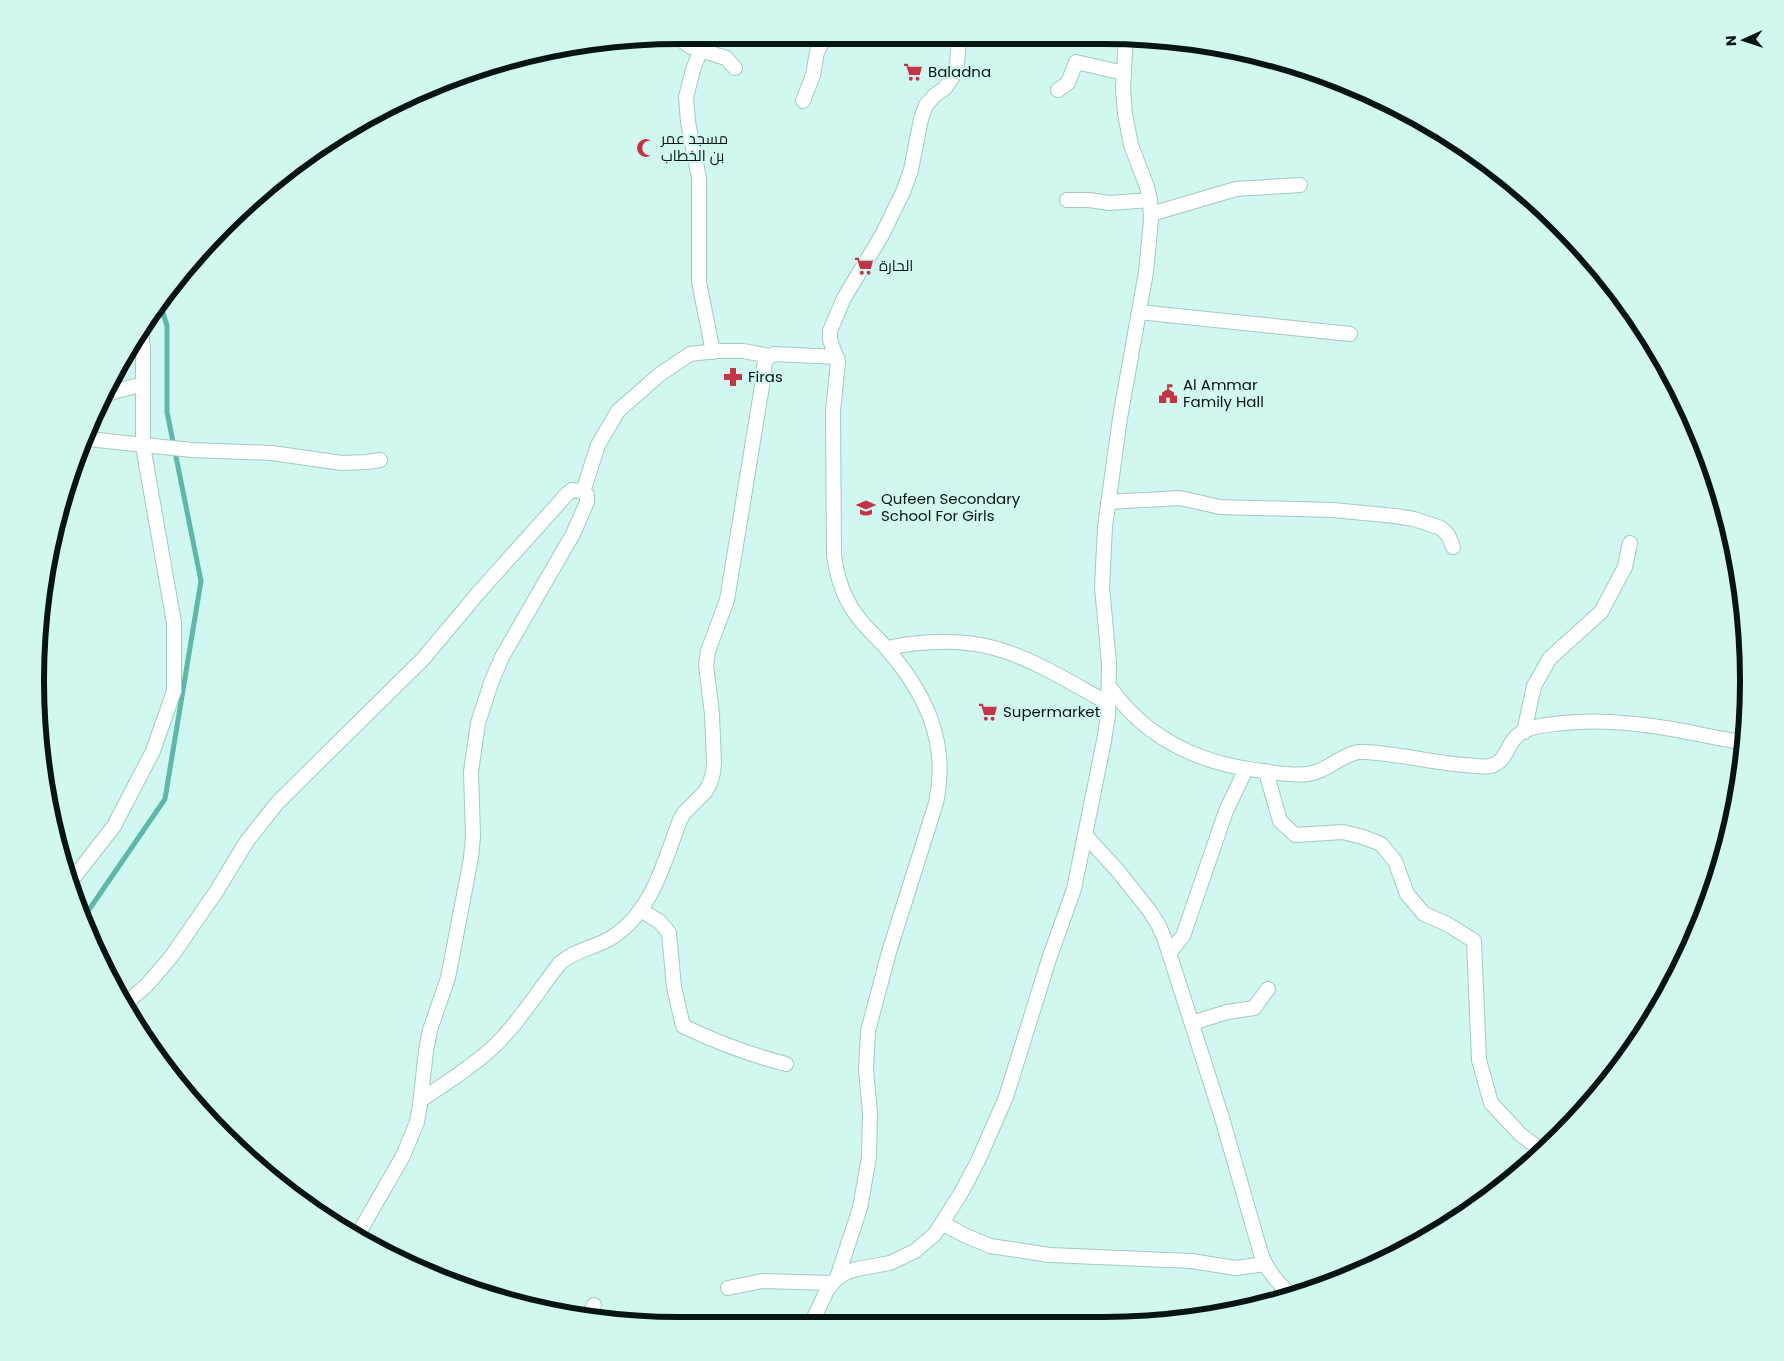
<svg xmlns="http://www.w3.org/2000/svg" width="1784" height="1361" font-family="Poppins,Cairo,sans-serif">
<rect width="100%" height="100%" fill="#d1f8f0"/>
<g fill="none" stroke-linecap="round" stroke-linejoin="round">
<!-- stream -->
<polyline stroke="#5db8a8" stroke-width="5" points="84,917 165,799 201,581 167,412 167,326 161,306"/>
<!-- minor casing -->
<g stroke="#a3c9c1" stroke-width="16">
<g id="minor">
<polyline points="675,36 691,47 726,58 735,68"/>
<polyline points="700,51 693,70 686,97 688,122 699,178 699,282 713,352"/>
<polyline points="1058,90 1068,83 1076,62 1124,73"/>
<polyline points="803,101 813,75 817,52 826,35"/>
<polyline points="1067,200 1089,200 1110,203 1150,200"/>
<polyline points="1151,214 1236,189 1300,185"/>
<polyline points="1139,312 1350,334"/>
<polyline points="106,394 143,384"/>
<polyline points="88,439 192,450 272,453 342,463 367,462 380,460"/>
<polyline points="583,492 598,445 618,411 659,375 690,354 716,351 743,351 770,356"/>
<polyline points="1108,502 1180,498 1220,507 1333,510 1395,516 1414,519 1441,528 1448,535 1453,547"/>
<path d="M887 648C921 641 960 639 994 648 1032 658 1073 684 1108 703"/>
<path d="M1109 686C1146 739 1199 764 1263 771 1277 773 1293 776 1308 774 1330 771 1344 750 1366 752 1399 754 1431 762 1464 765 1472 765 1482 768 1490 766 1506 763 1506 746 1517 736 1529 725 1548 725 1563 723 1599 719 1637 723 1672 729 1696 733 1719 739 1743 742"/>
<polyline points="1524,732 1534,686 1550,658 1601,612 1625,567 1630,543"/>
<polyline points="1266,772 1280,821 1295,835 1343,832 1363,837 1381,844 1395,861 1407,894 1424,914 1447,924 1474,941 1479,1060 1491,1103 1520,1134 1542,1151"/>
<path d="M1085 835 1118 871 1149 910 1159 926 1165 940 1222 1118 1261 1254C1268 1272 1278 1285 1294 1296"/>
<polyline points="68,885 114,826 153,751 174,691 174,623 143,446 143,348 141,332"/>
<path d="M641 910 660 922 669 933 674 987 683 1026C716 1042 751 1055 786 1064"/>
<polyline points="1169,953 1183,936 1226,811 1246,769"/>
<polyline points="126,1003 146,986 171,957 216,892 247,841 278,802 423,659 479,592 567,494 572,490 581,491 587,495 587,502 573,534 502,657 491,683 478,723 471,772 473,836 471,858 448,978 430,1030 426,1051 420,1105 417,1122 403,1156 357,1236"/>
<polyline points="1192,1023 1227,1012 1254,1008 1268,989"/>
<path d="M421 1100C444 1084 469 1069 490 1050 517 1026 537 992 560 963 575 950 594 948 611 938 652 913 664 862 680 820L684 813 705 792 710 783 713 773 714 763 712 714 706 665 708 651 727 600 763 380C764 369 762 359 774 354L837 357"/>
<polyline points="942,1223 964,1235 990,1246 1050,1255 1191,1261 1236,1268 1265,1264"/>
<path d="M837 1278 860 1208 869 1157 870 1113 866 1070 868 1031 889 952 936 803C949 742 926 694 887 649 879 639 869 631 861 621 845 602 837 579 834 555L833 411 838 362 830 340V331L844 298 882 235 903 192 911 170 921 119 926 105 934 96 945 88 955 73 957 65 959 36"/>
<polyline points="728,1288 762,1281 832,1283"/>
<polyline points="588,1318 594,1305"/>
<polyline points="813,1320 827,1290 837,1278 847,1272 857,1269 890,1263 915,1251 935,1234 961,1193 978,1161 1006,1097 1049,959 1074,889 1104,741 1108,715 1109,663 1102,587 1105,527 1120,418 1146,272 1151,220 1150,200 1147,187 1131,145 1125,114 1123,88 1126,36"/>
</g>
</g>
<!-- minor -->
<use href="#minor" stroke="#fff" stroke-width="14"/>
</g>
<!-- icons -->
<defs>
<g id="supermarket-bare" transform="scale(1.5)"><path d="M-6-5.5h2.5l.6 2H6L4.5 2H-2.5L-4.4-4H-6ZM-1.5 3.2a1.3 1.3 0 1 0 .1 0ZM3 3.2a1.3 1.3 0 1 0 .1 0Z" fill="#c43445" stroke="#d1f8f0" stroke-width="2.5" paint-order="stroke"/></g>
<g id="mosque-bare" transform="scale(1.5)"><path d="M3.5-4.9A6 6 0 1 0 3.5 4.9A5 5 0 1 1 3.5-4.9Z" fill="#c43445" stroke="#d1f8f0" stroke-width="2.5" paint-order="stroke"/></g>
<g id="pharmacy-bare" transform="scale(1.5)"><path d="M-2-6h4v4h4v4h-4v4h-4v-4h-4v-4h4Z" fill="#c43445" stroke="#d1f8f0" stroke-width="2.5" paint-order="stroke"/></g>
<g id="civic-bare" transform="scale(1.5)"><path d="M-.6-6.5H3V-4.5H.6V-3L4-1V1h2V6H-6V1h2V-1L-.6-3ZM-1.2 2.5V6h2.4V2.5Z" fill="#c43445" stroke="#d1f8f0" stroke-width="2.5" paint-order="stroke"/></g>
<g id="school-bare" transform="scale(1.5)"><path d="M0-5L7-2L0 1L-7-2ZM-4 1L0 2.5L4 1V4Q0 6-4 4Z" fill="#c43445" stroke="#d1f8f0" stroke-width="2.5" paint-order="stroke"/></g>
</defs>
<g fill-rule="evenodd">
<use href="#supermarket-bare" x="913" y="72"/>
<use href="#mosque-bare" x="646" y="148"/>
<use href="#supermarket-bare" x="864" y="266"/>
<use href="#pharmacy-bare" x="733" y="377"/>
<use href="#civic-bare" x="1168" y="394"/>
<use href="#school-bare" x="866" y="508"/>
<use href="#supermarket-bare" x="988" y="712"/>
</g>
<g text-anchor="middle" stroke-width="4.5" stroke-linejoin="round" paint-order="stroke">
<!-- poi labels -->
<g font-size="15" fill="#071512" stroke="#d1f8f0" text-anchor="start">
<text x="928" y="77">Baladna</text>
<text x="661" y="144">مسجد عمر<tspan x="661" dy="17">بن الخطاب</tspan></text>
<text x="879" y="271">الحارة</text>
<text x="748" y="382">Firas</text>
<text x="1183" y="390">Al Ammar<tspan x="1183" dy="17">Family Hall</tspan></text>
<text x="881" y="504">Qufeen Secondary<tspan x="881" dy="17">School For Girls</tspan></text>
<text x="1003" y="717">Supermarket</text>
</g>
</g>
<!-- crop -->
<path d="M0 0H1784V1361H0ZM680 44H1104A636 636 0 0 1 1740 680V681A636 636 0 0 1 1104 1317H680A636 636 0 0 1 44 681V680A636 636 0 0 1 680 44Z" fill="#d1f8f0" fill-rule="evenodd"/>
<path fill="none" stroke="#071512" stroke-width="6" d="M680 44H1104A636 636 0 0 1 1740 680V681A636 636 0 0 1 1104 1317H680A636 636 0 0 1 44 681V680A636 636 0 0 1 680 44Z"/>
<!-- north arrow -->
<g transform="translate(1744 40) rotate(267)" stroke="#d1f8f0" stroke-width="4" paint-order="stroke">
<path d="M0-4L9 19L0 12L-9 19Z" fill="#071512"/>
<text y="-8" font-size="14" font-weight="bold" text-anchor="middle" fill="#071512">N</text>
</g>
</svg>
